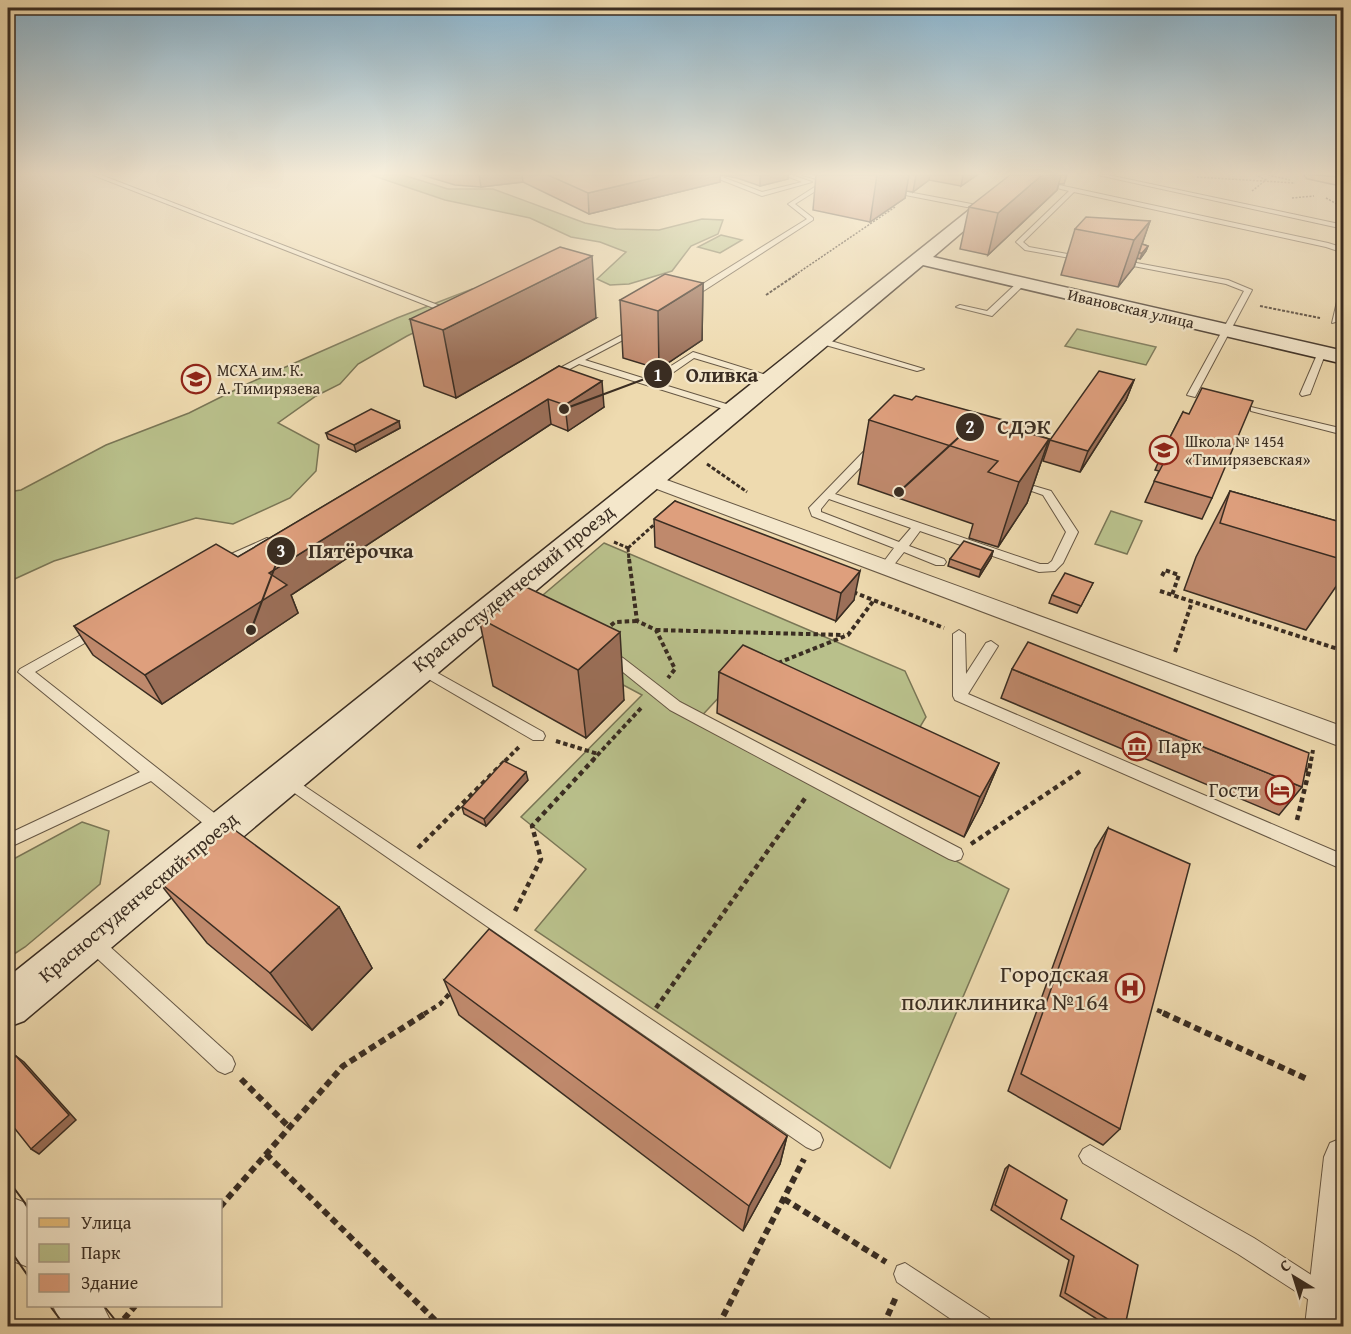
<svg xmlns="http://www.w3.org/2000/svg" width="1351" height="1334" font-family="'Gentium Book Plus',serif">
<rect width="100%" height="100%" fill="#eedaaf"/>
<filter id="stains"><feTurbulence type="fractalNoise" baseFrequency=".00333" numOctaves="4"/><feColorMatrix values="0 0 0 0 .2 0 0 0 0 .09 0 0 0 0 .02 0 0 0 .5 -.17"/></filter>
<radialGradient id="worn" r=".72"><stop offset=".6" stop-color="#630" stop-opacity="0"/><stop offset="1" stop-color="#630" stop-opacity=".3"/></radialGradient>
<!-- green -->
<g fill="#b9c08b" stroke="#7a7656" stroke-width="1.5">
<polygon points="371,175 403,175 448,189 493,189 585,223 616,229 659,230 702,219 723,220 718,234 691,246 672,271 629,284 610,285 597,279 626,252 600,242 571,237 530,218 445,200"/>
<polygon points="721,235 742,240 720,253 698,247"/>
<polygon points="472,289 489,296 407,336 358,364 340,384 316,396 278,423 319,445 316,471 290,498 233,524 196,518 54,561 8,582 8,492 21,490 106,445 189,413 247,384 397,318"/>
<polygon points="1077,329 1156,347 1146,365 1065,346"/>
<polygon points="1111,511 1142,521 1127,554 1095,544"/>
<polygon points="604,543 905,671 926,717 903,755 737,678 695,723 1009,889 890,1168 535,930 586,869 521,817 642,695 509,624"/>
<polygon points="82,822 109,831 100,884 25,947 8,958 8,862"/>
</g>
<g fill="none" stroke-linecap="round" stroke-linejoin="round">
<!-- lane casing -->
<g stroke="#675845" stroke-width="2">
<g id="lane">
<polygon points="93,175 101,175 456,312 449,314"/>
<polygon points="709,175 717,175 762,192 802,182 784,175 792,175 812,182 762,196"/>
<polygon points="802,175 812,175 836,181 830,182 795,204 813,218 813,220 691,299 685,299 685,295 807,219 788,204 824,181"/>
<polygon points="1098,175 1108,175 1344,225 1344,229"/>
<polygon points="1059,185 1328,243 1344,248 1344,253 1326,247 1074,192 1023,242 1029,247 1084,257 1087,257 1087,261 1025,250 1016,242 1069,191 1057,188"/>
<polygon points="887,188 982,206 985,208 982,210 885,191"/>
<polygon points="1115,259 1228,280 1252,290 1195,397 1187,395 1244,291 1226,284 1118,263 1114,261"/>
<polygon points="1019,281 1026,283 992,316 956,307 960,305 987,311"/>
<polygon points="1344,287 1344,305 1339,321 1332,323 1340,289"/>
<polygon points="637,327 641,329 640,331 585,360 649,380 693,352 776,378 771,381 694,358 658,383 736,407 736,411 733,412 579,364 551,379 543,377"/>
<polygon points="815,338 821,338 924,369 917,371 815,342"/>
<polygon points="1319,350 1326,352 1310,394 1302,396 1300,394"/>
<polygon points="1251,407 1344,429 1344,435 1251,411"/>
<path d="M875 443 879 444V448L835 494 1040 564H1048L1052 561 1066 532 1043 495 1012 484 1017 481 1051 491 1078 532 1063 563 1055 571 1039 572 920 531 909 546 944 559 946 562 944 565H936L904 552 889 571H881L879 568 894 548 812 516 809 508 871 444ZM829 499 911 528 899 542 821 512V509Z"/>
<polygon points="267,538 273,541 271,543 223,565 215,565 213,562"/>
<polygon points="1321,575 1344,581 1344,589 1317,582 1315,579 1317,576"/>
<polygon points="97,626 103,630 102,633 35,672 227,823 229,828 227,833 221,835 215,833 151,781 8,848 8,834 140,772 18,672 20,669"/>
<polygon points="959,630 965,634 966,674 986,643 991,641 998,646 968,694 1344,855 1344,870 955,700 953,696 953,634"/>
<polygon points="607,651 623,658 680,702 961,849 963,854 961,859 955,861 949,859 670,710 613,664 602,659 600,656"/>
<polygon points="418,662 543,732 545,736 543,740 533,740 413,670 411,667 413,664"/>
<polygon points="285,773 820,1133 823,1140 820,1147 813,1150 806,1147 280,783 277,779 280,775"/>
<polygon points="92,934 98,936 232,1057 235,1064 232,1071 225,1074 218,1071 86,948 83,942 86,936"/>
<polygon points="1090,1145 1254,1238 1333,1289 1337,1297 1333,1305 1325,1309 1317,1305 1238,1254 1083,1163 1079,1156 1083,1149"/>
<polygon points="905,1263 989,1318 993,1326 961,1326 897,1282 894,1274 897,1266"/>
</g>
</g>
<!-- street casing -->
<g stroke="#675845" stroke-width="2">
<g id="street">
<polygon points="664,479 1344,727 1344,748 657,489 654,485 657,481"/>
<polygon points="1344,1137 1344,1326 1305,1326 1324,1157 1330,1143"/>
<polygon points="8,1196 23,1202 28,1210 28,1267 13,1261 8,1253"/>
<polygon points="53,1306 103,1306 113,1326 63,1326"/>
</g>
</g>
<!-- secondary casing -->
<g stroke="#3a2d22" stroke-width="3">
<polygon id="secondary" points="1013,175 1029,175 933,257 1344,351 1344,364 923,265 24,1021 8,1027 8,977"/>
</g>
<!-- primary casing -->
<g stroke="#3a2d22" stroke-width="3">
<polygon id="primary" points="1305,175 1344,178 1344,186 1307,178"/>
</g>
<!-- path-far5 -->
<g stroke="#3a2d22" stroke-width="1.5" stroke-dasharray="2 1.5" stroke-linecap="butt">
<polyline points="1268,175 1290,180"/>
<polyline points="1197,177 1295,183"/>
<polyline points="1252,191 1266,180 1256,175"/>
<polyline points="1292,198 1314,196"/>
<polyline points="1326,198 1344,208"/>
<polyline points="795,275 895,207"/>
</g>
<!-- path-far4 -->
<g stroke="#3a2d22" stroke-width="2" stroke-dasharray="3 1.5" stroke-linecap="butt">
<polyline points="766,295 797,274"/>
<polyline points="1260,306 1320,318"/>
</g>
<!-- path-far3 -->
<g stroke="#3a2d22" stroke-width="3" stroke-dasharray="4 2" stroke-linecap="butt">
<polyline points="707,464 747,492"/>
<polyline points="614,542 628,548"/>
<polyline points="628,548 629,560"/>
<polyline points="628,548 657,522"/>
</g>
<!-- path-far2 -->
<g stroke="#3a2d22" stroke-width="4" stroke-dasharray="4.5 3" stroke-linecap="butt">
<polyline points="629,559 637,621 656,630 675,669 668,678"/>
<polyline points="1162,576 1165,570 1179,575 1172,595"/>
<polyline points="1160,591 1344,651"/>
<polyline points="853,592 944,628"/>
<polyline points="605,630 615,622 637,621"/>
<polyline points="656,630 844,635"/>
<polyline points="1175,652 1192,602"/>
<polyline points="778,663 848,635 874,600"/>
<polyline points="556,741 598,754"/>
<polyline points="505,761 519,747"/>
<polyline points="592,761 643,706"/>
<polyline points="1311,761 1313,750"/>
</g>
<!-- path-far1 -->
<g stroke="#3a2d22" stroke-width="4.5" stroke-dasharray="5 4" stroke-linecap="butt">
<polyline points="1303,769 1309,771 1311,759"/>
<polyline points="1297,820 1309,771"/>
<polyline points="971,844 1082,770"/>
<polyline points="418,848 507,759"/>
<polyline points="515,911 541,859 532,826 594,759"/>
<polyline points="656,1008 806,797"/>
<polyline points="1157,1010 1167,1014"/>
<polyline points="424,1014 440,1004 453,990"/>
</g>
<!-- path -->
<g stroke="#3a2d22" stroke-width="6" stroke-dasharray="7 4.5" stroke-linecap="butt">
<polyline points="1163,1013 1307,1079"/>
<polyline points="241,1079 289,1127"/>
<polyline points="266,1154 441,1326"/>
<polyline points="784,1199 886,1262"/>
<polyline points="220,1207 343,1066 426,1013"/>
<polyline points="124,1319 135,1306"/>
<polyline points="718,1326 804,1159"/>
<polyline points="883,1326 896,1297"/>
</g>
<!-- lane -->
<use href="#lane" fill="#f4e7cb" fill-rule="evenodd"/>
<!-- street -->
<use href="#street" fill="#f4e7cb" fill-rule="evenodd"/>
<!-- secondary -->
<use href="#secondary" fill="#f4e7cb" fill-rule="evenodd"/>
<!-- primary -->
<use href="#primary" fill="#e7bd78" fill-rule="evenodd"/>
<!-- tram -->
<g stroke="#3a2d22" stroke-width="2">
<polyline points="8,1180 28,1207"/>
<polyline points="8,1247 28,1276"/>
<polyline points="50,1306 65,1326"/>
<polyline points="104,1306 120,1326"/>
</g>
</g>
<!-- wall -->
<g fill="#bf896c" stroke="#3a2d22" stroke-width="1.5">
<polygon points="422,175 720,175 720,182 589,214 523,182 481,187 455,185"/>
<polygon points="721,175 788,175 788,179 760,186 737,178"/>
<polygon points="816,175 977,175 961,186 929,180 913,192 906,191 905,198 870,222 813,210"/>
<polygon points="1042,175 1067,175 1064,184 1059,184 1057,190 988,255 960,249 969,207"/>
<polygon points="1150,221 1142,244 1148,246 1146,251 1140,259 1137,258 1134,267 1118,287 1061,275 1075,229"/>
<polygon points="703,283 702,340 659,369 623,358 620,300"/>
<polygon points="596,318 456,398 424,386 410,319"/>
<polygon points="559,366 604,407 568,431 551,424 291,595 298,613 162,704 93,655 74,626 238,557"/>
<polygon points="1134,380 1126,400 1080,472 1043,461 1050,440"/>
<polygon points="912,400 1032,428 1030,433 1049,439 1027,503 998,547 969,538 973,524 858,484 869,420"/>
<polygon points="1183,412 1212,498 1202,519 1145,502 1159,471 1155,470 1164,449"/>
<polygon points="399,421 400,428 356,452 328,439 326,433"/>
<polygon points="1230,491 1344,523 1344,575 1306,630 1184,590 1196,557"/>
<polygon points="675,501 854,600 836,621 655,547 654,519"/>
<polygon points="993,551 991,558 979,577 948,566 950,559"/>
<polygon points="1093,583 1077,613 1049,603 1052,595"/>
<polygon points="522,585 624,700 586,738 493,686 479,618"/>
<polygon points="1012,669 1302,787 1279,815 1001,698"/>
<polygon points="719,672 999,763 982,803 964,837 717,713"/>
<polygon points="528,780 486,826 464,814 462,807"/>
<polygon points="1108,828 1120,1129 1103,1145 1008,1091 1095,849"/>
<polygon points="158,881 339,907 372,968 312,1030 207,943"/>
<polygon points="444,980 787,1136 780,1164 743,1231 459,1015"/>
<polygon points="1009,1165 1061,1219 1125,1326 1108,1326 1060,1296 1069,1260 991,1210 1005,1169"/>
</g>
<!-- shaded-wall -->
<g fill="#9b6f58" stroke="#3a2d22" stroke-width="1.5">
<polygon points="479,175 522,175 523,182 481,187"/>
<polygon points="665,175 720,175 720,182 589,214 588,193"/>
<polygon points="760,175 788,175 788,179 760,186"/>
<polygon points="877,175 909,175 905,198 870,222"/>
<polygon points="916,175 930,175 929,180 913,192"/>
<polygon points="963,175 977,175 961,186"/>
<polygon points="1042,175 1061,175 1057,190 988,255 998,213"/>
<polygon points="1150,221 1134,267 1118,287 1134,240"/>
<polygon points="1148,246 1146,251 1140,259 1142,253"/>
<polygon points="592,256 596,318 456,398 443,330"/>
<polygon points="703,283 702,340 659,369 658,311"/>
<polygon points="1134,380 1126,400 1080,472 1088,451"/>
<polygon points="602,381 604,407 568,431 565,405"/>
<polygon points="548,399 551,424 291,595 298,613 162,704 145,675 269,573"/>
<polygon points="399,421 400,428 356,452 354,445"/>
<polygon points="1049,439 1027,503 998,547 1019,482"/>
<polygon points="993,551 991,558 979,577 981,570"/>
<polygon points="860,571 854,600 836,621 841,593"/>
<polygon points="620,632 624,700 586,738 578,670"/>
<polygon points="999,763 982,803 964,837 980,797"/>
<polygon points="526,772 528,780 486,826 484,819"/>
<polygon points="339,907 372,968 312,1030 270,973"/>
<polygon points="16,1056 24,1062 76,1120 39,1154 31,1149"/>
<polygon points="787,1136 780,1164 743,1231 749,1206"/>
</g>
<!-- building -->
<g fill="#de9f7d" stroke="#3a2d22" stroke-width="1.5">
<polygon points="548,175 665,175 588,193"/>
<polygon points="1010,175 1042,175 998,213 969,207"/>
<polygon points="1086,217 1150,221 1134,240 1075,229"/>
<polygon points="1142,244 1148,246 1142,253 1139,253"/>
<polygon points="560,247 592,256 443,330 410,319"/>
<polygon points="665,274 703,283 658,311 620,300"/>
<polygon points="559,366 602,381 565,405 548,399 269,573 287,585 145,675 74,626 216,544 238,557"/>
<polygon points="1099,371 1134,380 1088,451 1050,440"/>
<polygon points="1202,388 1253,401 1212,498 1154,481 1170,451 1164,449 1183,412 1189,414"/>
<polygon points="894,395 912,400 916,396 1032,428 1028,433 1049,439 1019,482 988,472 998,461 869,420"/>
<polygon points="371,409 399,421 354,445 326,433"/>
<polygon points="1230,491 1344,523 1344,560 1220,523"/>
<polygon points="675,501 860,571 841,593 654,519"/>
<polygon points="964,541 993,551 981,570 950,559"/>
<polygon points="1065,573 1093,583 1081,606 1052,595"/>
<polygon points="522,585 620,632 578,670 479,618"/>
<polygon points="1028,642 1309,753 1302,787 1012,669"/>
<polygon points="743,645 999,763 980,797 719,672"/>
<polygon points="504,761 526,772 484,819 462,807"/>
<polygon points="228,825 339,907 270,973 158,881"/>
<polygon points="1108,828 1190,864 1120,1129 1021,1074"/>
<polygon points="489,929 787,1136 749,1206 444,980"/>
<polygon points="16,1056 69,1115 31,1149 8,1120 8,1063"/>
<polygon points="1009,1165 1067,1200 1061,1219 1138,1265 1125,1326 1119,1326 1065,1293 1074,1256 995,1205"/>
</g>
<!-- sky -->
<linearGradient id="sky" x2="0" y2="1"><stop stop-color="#89b6d2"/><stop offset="0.48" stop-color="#f7eedb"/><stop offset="1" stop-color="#f7eedb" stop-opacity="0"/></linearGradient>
<rect width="1351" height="362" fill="url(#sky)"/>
<!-- icons -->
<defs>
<g id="university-ring" transform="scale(1.5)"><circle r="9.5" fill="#f4e7cb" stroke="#8f2418" stroke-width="1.5"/><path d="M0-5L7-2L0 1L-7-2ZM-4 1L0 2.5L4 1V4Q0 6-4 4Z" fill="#8f2418"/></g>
<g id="school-ring" transform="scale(1.5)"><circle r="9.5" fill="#f4e7cb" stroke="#8f2418" stroke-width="1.5"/><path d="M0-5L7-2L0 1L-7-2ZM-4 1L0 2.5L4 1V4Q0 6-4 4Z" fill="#8f2418"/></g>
<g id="museum-ring" transform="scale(1.5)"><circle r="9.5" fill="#f4e7cb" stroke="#8f2418" stroke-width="1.5"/><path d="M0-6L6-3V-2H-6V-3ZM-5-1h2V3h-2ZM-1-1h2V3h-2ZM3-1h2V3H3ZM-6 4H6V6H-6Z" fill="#8f2418"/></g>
<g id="hotel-ring" transform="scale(1.5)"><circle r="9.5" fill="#f4e7cb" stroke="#8f2418" stroke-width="1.5"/><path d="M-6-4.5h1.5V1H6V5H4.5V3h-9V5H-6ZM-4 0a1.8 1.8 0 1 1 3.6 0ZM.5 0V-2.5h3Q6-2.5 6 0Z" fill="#8f2418"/></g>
<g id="hospital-ring" transform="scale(1.5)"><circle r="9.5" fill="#f4e7cb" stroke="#8f2418" stroke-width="1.5"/><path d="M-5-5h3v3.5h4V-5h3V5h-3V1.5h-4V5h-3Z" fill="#8f2418"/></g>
</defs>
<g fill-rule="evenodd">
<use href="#university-ring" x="196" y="379"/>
<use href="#school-ring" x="1164" y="450"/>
<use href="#museum-ring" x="1137" y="746"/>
<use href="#hotel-ring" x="1280" y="790"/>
<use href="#hospital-ring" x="1130" y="988"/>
</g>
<g text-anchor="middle" stroke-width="4.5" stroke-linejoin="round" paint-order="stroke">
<!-- far-street labels -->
<g font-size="16" fill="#3a2d22" stroke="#f4e7cb">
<text transform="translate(1131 308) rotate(13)" y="6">Ивановская улица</text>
</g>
<!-- far-poi labels -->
<g font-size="16" fill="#3a2d22" stroke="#f4e7cb" text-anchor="start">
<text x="217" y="376">МСХА им. К.<tspan x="217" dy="18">А. Тимирязева</tspan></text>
<text x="1185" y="447">Школа № 1454<tspan x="1185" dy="18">«Тимирязевская»</tspan></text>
</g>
<!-- street labels -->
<g font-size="20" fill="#3a2d22" stroke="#f4e7cb">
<text transform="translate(513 588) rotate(-39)" y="7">Красностуденческий проезд</text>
<text transform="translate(138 897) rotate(-40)" y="7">Красностуденческий проезд</text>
</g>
<!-- poi labels -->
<g font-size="20" fill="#3a2d22" stroke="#f4e7cb" text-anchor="start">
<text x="1158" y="753">Парк</text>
<text x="1259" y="797" text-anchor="end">Гости</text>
</g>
<!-- near-poi labels -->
<g font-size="24" fill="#3a2d22" stroke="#f4e7cb" text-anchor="end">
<text x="1109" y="982">Городская<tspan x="1109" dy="28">поликлиника №164</tspan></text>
</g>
</g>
<!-- callouts -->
<path fill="none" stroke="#3a2d22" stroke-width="2" d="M564 409L658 374M899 492L970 427M251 630L281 551"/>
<g fill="#3a2d22" stroke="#f4e7cb" stroke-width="2">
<circle cx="564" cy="409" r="6"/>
<circle cx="899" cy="492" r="6"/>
<circle cx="251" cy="630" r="6"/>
<circle cx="658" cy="374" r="15"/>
<circle cx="970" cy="427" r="15"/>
<circle cx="281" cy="551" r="15"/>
</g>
<g font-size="18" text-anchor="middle" font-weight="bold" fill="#fff">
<text x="658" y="381">1</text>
<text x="970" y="433">2</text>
<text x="281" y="557">3</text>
</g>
<g font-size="21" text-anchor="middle" font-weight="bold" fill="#3a2d22" stroke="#f4e7cb" stroke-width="4.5" stroke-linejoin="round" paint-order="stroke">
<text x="722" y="382">Оливка</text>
<text x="1024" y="434">СДЭК</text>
<text x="361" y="558">Пятёрочка</text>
</g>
<!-- margin -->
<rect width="1351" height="1334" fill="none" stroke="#eedaaf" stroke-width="30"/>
<rect x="9" y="9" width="1333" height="1316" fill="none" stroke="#3a2d22" stroke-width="3"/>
<rect x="15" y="15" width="1321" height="1304" fill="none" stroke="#3a2d22" stroke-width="1.5"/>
<!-- legend -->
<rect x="27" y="1199" width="195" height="108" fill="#f4e7cb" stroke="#aa9d87" stroke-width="1.5"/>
<rect x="39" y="1218" width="30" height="9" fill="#e7bd78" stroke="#aa9d87" stroke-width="1.5"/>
<text x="81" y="1229" font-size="18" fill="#3a2d22">Улица</text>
<rect x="39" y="1244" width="30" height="18" fill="#b9c08b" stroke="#aa9d87" stroke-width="1.5"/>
<text x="81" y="1259" font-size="18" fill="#3a2d22">Парк</text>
<rect x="39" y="1274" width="30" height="18" fill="#de9f7d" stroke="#aa9d87" stroke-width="1.5"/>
<text x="81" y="1289" font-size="18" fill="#3a2d22">Здание</text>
<!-- north arrow -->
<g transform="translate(1294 1277) rotate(322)" stroke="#f4e7cb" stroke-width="4.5" paint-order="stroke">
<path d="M0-4.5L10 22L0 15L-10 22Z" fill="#3a2d22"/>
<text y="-9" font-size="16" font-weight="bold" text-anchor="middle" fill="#3a2d22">С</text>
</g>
<rect width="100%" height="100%" filter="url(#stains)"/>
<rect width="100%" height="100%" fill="url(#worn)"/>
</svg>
